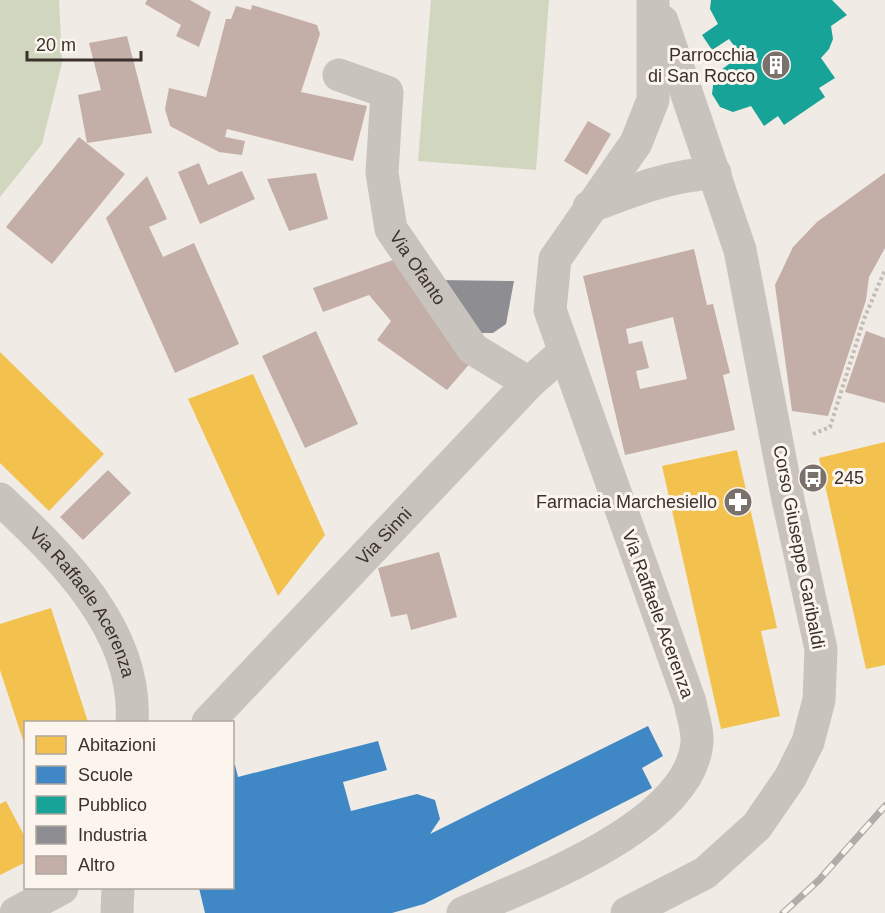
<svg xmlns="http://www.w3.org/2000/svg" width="885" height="913" font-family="Helvetica,sans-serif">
<rect width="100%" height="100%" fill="#f0ebe5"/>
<!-- green -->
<g fill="#d1d6bf">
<polygon points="0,0 59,0 62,63 42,144 0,197"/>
<polygon points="431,0 549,0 536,170 418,161"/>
</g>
<!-- homes -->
<g fill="#f2c14e">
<polygon points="0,352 104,454 49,511 0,463"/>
<polygon points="253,374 325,535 278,596 188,399"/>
<polygon points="885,442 885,665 866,669 819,458"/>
<polygon points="737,450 777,628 761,631 780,716 721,729 662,466"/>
<polygon points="51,608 88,722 26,722 25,746 0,670 0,624"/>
<polygon points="6,801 26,839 26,862 0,875 0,804"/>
</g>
<!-- schools -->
<polygon fill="#3f88c5" points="648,726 663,756 642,768 652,788 424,904 392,913 205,913 199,888 232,888 232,765 235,765 238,777 378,741 387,770 343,782 351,811 417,794 435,800 440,819 430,834"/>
<!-- public -->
<polygon fill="#17a398" points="711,0 832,0 847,15 831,26 833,39 829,49 821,58 835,78 819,88 825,97 784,125 778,116 764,126 751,106 733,112 720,107 712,94 714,78 717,73 741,55 729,39 712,50 702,35 718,24 710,9"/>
<!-- industry -->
<polygon fill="#8d8d92" points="437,280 514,281 506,324 493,333 481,333"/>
<!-- building -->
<g fill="#c3afa7" fill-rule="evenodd">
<polygon points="147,0 190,0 211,12 199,47 176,36 181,25 145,4"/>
<polygon points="252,5 317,25 320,34 301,92 367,106 353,161 227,129 225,137 245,141 242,155 219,152 170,126 165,109 169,88 206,97 226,19 231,19 236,6 251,10"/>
<polygon points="127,36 152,133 87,143 78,95 101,90 89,43"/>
<polygon points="588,121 611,134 587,175 564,161"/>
<polygon points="79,137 125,174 52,264 6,227"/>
<polygon points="199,163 208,185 242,171 255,199 200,224 178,172"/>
<polygon points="316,173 328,219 289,231 267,179"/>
<polygon points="885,173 885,248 869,277 866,300 828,416 792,411 775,285 793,247 817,222"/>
<polygon points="147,176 167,219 149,227 163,257 194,243 239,344 175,373 106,218"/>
<path d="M694 249 707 305 713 304 730 373 723 375 735 430 625 455 583 276ZM673 317 687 379 640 389 636 371 649 368 642 341 629 344 626 329Z"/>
<polygon points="393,260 472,361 447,390 377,340 391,321 369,295 323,312 313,288"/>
<polygon points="316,331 358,424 305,448 262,356"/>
<polygon points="866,331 885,338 885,403 845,392"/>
<polygon points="108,470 131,493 83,540 60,517"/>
<polygon points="439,552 457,617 411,630 407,614 391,617 378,568"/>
</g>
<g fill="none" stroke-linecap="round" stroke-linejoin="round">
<!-- path -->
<polyline stroke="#c2bbb6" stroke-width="4" stroke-dasharray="3 3" stroke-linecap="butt" points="813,434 830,427 864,319 885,270"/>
<!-- minor -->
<g stroke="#c9c3be" stroke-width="33">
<path id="s1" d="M339 75 387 92 382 173 391 229 473 349 529 383"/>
<path d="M589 207C631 191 670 175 715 173"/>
<path id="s2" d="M0 499C61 556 138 631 132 722"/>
<path id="s3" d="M208 722 529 383 563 353"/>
<polyline points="16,913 62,888"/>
<polyline points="117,913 118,888"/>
<path d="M463 913C528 884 691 826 697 742 698 730 692 714 690 702L550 310 555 259 636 143 653 100V0"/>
<polyline points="627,913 705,873 757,826 790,778 808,742 819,700 821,649 787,495 740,250 662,21"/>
</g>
<!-- rail casing -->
<g stroke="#b1aca8" stroke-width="7">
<polyline id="rail" points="783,913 819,880 885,806"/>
</g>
<!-- rail -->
<use href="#rail" stroke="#fbf5ee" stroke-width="4.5" stroke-dasharray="14" stroke-linecap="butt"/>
</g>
<!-- icons -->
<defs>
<g id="building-disc" transform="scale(1.5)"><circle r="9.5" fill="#7a716c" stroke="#fbf5ee"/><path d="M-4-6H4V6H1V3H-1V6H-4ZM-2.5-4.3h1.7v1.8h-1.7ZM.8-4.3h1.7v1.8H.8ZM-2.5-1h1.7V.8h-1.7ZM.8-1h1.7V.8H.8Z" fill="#fff"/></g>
<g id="bus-disc" transform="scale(1.5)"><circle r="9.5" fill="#7a716c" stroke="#fbf5ee"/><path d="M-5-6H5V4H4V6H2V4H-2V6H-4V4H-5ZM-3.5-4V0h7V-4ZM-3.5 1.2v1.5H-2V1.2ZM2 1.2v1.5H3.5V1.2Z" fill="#fff"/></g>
<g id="pharmacy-disc" transform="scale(1.5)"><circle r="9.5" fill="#7a716c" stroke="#fbf5ee"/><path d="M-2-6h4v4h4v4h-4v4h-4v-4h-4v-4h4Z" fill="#fff"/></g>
</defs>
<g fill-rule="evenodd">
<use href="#building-disc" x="776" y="65"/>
<use href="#bus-disc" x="813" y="478"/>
<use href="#pharmacy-disc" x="738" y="502"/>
</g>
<g text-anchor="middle" stroke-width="6" stroke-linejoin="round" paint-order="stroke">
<!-- poi labels -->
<g font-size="18" fill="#3b302b" stroke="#fbf5ee" text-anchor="end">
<text x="755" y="61">Parrocchia<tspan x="755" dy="21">di San Rocco</tspan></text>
<text x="834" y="484" text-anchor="start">245</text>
<text x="717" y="508">Farmacia Marchesiello</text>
</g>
<!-- street labels -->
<g font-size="18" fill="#3b302b" stroke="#fbf5ee">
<text dy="6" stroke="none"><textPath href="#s1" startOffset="236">Via Ofanto</textPath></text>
<text dy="6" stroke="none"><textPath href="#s3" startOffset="256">Via Sinni</textPath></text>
<text transform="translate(799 547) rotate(79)" y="6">Corso Giuseppe Garibaldi</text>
<text dy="6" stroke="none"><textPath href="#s2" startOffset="134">Via Raffaele Acerenza</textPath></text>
<text transform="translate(658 614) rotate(70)" y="6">Via Raffaele Acerenza</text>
</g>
</g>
<!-- legend -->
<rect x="24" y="721" width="210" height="168" fill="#fbf5ee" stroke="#aea6a0" stroke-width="1.5"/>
<rect x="36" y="736" width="30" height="18" fill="#f2c14e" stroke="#aea6a0" stroke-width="1.5"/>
<text x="78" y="751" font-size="18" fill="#3b302b">Abitazioni</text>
<rect x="36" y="766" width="30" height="18" fill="#3f88c5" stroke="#aea6a0" stroke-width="1.5"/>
<text x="78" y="781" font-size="18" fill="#3b302b">Scuole</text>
<rect x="36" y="796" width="30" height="18" fill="#17a398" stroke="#aea6a0" stroke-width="1.5"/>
<text x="78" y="811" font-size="18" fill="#3b302b">Pubblico</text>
<rect x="36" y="826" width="30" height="18" fill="#8d8d92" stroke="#aea6a0" stroke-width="1.5"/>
<text x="78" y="841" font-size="18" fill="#3b302b">Industria</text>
<rect x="36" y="856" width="30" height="18" fill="#c3afa7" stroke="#aea6a0" stroke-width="1.5"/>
<text x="78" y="871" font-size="18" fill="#3b302b">Altro</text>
<!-- scale -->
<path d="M27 51v9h114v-9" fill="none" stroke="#3b302b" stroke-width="3"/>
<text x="36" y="51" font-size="18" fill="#3b302b" stroke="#fbf5ee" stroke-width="4.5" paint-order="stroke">20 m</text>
</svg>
